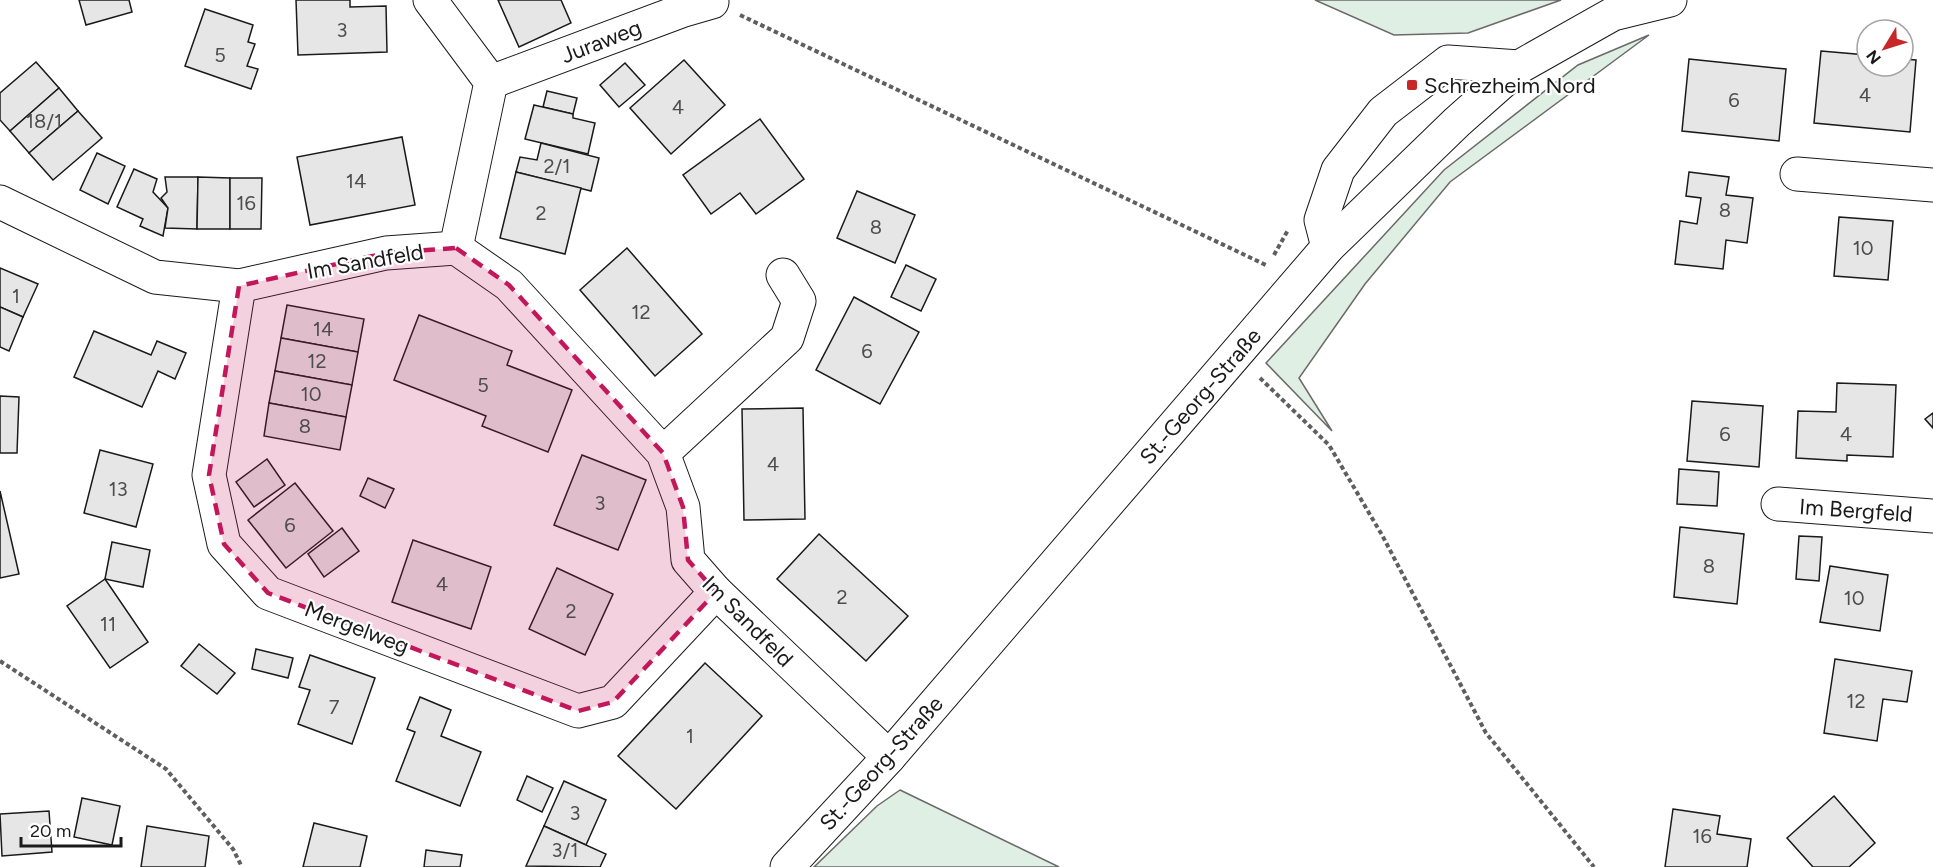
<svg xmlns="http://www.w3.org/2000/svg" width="1933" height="867" font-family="Figtree,sans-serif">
<rect width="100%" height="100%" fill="#fff"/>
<!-- green -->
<g fill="#e0efe3" stroke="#6a6a6a" stroke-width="1.5">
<polygon points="1315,0 1561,0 1468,33 1394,35"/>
<polygon points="1649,35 1450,182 1365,284 1299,378 1332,431 1266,363 1444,170 1578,65"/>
<polygon points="900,790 1059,867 814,867 877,806"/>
</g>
<!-- building -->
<g fill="#e6e6e6" stroke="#1a1a1a" stroke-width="1.5">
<polygon points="79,0 129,0 132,12 86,25"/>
<polygon points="296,0 350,0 350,7 386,6 387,52 298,55"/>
<polygon points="498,0 561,0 571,23 519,47"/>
<polygon points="205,9 253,25 248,42 255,44 247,66 258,69 251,89 185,66"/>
<polygon points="1821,51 1867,55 1867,66 1903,66 1903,59 1916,60 1910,132 1814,123"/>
<polygon points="1689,59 1786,69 1779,141 1682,131"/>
<polygon points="684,60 725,105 671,154 630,108"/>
<polygon points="36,62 59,88 10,131 0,120 0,93"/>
<polygon points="625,63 645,85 619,107 600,85"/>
<polygon points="59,88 78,111 29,153 10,131"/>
<polygon points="547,91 577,98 573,114 543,107"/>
<polygon points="534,105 573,114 573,118 595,123 588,154 525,139"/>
<polygon points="78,111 102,138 53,180 29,153"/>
<polygon points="760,119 804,179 756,214 740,193 711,214 683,175"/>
<polygon points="402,137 415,205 310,225 297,157"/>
<polygon points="541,143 599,158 591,191 516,172 520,157 537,160"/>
<polygon points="97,153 125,166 108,204 80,190"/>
<polygon points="134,169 157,179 153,192 168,208 163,236 140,226 143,219 117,207"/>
<polygon points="516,172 581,188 565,254 500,238"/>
<polygon points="1689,172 1729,177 1726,195 1753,198 1747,243 1726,240 1723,269 1675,264 1680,221 1697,224 1701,198 1686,196"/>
<polygon points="165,177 198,177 197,229 165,228 168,208 161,198 167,192"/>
<polygon points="198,177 230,178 230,229 197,229"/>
<polygon points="230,178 262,178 261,229 230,229"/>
<polygon points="857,191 915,215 895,263 837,238"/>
<polygon points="1839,217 1893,221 1888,280 1834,276"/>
<polygon points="627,248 702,334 655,376 580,290"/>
<polygon points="906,265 936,279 921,311 891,297"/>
<polygon points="0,268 38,284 23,317 0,307"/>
<polygon points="854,297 919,332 880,404 816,370"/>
<polygon points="287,305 364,319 358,352 281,338"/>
<polygon points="0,307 23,317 9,351 0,347"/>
<polygon points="419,315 512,351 507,365 572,390 548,452 482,426 486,416 394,380"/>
<polygon points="94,331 151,355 157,341 186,353 175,379 158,371 142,407 74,377"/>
<polygon points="281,338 358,352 352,385 275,371"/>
<polygon points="275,371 352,385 346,417 269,403"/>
<polygon points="1837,383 1896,385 1893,457 1847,455 1847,461 1796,458 1798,411 1836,412"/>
<polygon points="0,396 19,397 17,453 0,453"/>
<polygon points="1692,401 1763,406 1759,467 1687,461"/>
<polygon points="269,403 346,417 340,450 264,436"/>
<polygon points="803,408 805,519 744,520 742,409"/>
<polygon points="1933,413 1933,428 1925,419"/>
<polygon points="100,450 153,464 136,527 84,513"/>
<polygon points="582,455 646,480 618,550 554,525"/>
<polygon points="267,459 285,485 254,507 236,482"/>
<polygon points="1679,469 1719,472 1717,506 1677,504"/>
<polygon points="368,478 394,489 385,508 360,496"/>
<polygon points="295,483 333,531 286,568 248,520"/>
<polygon points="0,491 19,574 0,578"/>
<polygon points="1680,527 1744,534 1737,604 1674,597"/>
<polygon points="342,528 359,551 324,577 308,554"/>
<polygon points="819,534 908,616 866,661 777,579"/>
<polygon points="1799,536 1822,537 1819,581 1796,579"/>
<polygon points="413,540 491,567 471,629 392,602"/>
<polygon points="112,542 150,550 143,587 105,579"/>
<polygon points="1830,566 1888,575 1880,631 1820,622"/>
<polygon points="557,568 613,594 585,655 529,629"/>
<polygon points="105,579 148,642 110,668 67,606"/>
<polygon points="199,644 235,673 217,694 181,666"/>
<polygon points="256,649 293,658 288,678 252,669"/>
<polygon points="310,655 375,678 352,744 298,724 310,690 299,687"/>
<polygon points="1835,659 1912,671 1907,702 1883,699 1877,741 1824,733"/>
<polygon points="705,663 762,716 676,809 618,756"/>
<polygon points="420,697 451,710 441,736 481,752 460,806 396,781 415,732 407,729"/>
<polygon points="527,776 553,788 542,812 517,800"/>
<polygon points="564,781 606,800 586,845 544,826"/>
<polygon points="1834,796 1875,843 1849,867 1813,867 1787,838"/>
<polygon points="82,798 120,806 112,845 74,837"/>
<polygon points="1673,809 1720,816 1717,834 1751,839 1747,867 1665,867"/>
<polygon points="49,811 52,852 2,856 0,814"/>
<polygon points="314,823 367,836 360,867 303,867"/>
<polygon points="147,826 209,836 205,867 141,867"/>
<polygon points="544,826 606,854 600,867 526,866"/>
<polygon points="426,850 462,855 460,867 424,867"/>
</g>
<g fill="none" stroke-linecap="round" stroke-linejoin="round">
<!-- minor casing -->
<g stroke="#1a1a1a" stroke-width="35">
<g id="minor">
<polyline points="430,0 491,82 456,248"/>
<polyline points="491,82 681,11 712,2"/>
<polyline points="1797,174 1933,185"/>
<polyline points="0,202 155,277 239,286 386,253 456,248 509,285 663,453 683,507 688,560 716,592 889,757"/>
<polyline points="1328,247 1321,220 1338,170 1383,112 1448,62 1519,67"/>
<polyline points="239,286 209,475 224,544 268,593 578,711 613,702 716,592"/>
<polyline points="663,453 787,338 799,301 783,275"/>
<polyline points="1778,504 1933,516"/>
<polyline points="787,867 889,757 1328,247 1457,122 1519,67 1613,14 1670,0"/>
</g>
</g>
<!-- path -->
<g stroke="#5f5f5f" stroke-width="4" stroke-dasharray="4.5 3" stroke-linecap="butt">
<polyline points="740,15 1268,266"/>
<polyline points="1274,255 1288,230"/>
<polyline points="1260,378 1329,445 1382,535 1486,733 1594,867"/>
<polyline points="0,661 166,769 233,849 242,867"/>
</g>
<!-- minor -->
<use href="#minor" stroke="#fff" stroke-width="33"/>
</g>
<!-- marked area -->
<path fill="#c2185b" fill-opacity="0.2" stroke="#c2185b" stroke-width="4.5" stroke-dasharray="12 8" stroke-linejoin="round" d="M456 248 509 285 663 453 683 507 688 560 716 592 613 702 578 711 268 593 224 544 209 475 239 286 386 253Z"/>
<!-- markers -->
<rect fill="#c62828" stroke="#fff" stroke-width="2" x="1406" y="79" width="12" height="12" rx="3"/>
<g text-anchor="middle" stroke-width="4.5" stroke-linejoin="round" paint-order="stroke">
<!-- number labels -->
<g font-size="20" fill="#4d4d4d">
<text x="342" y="37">3</text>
<text x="220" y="62">5</text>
<text x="1865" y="102">4</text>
<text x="1734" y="107">6</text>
<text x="678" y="114">4</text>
<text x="44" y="128">18/1</text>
<text x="557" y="173">2/1</text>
<text x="356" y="188">14</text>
<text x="246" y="210">16</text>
<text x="1725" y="217">8</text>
<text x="541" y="220">2</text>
<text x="876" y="234">8</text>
<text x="1863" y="255">10</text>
<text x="16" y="303">1</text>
<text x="641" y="319">12</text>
<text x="323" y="336">14</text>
<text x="867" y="358">6</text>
<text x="317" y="368">12</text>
<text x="483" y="392">5</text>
<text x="311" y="401">10</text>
<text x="305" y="433">8</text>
<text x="1725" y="441">6</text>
<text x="1846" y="441">4</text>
<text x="773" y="471">4</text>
<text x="118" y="496">13</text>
<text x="600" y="510">3</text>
<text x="290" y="532">6</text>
<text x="1709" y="573">8</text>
<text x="442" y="591">4</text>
<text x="842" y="604">2</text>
<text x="1854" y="605">10</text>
<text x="571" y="618">2</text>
<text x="108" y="631">11</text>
<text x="1856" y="708">12</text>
<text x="334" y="714">7</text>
<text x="690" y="743">1</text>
<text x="575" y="820">3</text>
<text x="1702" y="843">16</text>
<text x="565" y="857">3/1</text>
</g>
<!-- street labels -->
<g font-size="22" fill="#1a1a1a" stroke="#fff">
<text transform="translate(601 41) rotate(-21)" y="8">Juraweg</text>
<text transform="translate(365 261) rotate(-10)" y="8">Im Sandfeld</text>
<text transform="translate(1200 396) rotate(-49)" y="8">St.-Georg-Straße</text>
<text transform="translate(1856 510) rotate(4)" y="8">Im Bergfeld</text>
<text transform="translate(748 621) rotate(45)" y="8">Im Sandfeld</text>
<text transform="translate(357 627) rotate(21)" y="8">Mergelweg</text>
<text transform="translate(881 763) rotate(-48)" y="8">St.-Georg-Straße</text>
</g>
<!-- poi labels -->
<g font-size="22" fill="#1a1a1a" stroke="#fff" text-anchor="start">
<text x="1424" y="93">Schrezheim Nord</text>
</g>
</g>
<!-- north arrow -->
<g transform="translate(1885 48) rotate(232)"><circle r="28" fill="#ffffff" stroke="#a3a3a3" stroke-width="1.5"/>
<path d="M0-4.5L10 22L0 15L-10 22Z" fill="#c62828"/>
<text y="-9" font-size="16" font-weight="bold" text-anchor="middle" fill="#1a1a1a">N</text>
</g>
<!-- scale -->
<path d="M21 837v9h100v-9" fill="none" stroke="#1a1a1a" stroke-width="3"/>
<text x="30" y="837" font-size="18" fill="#1a1a1a" stroke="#ffffff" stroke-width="4.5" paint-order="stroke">20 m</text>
</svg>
